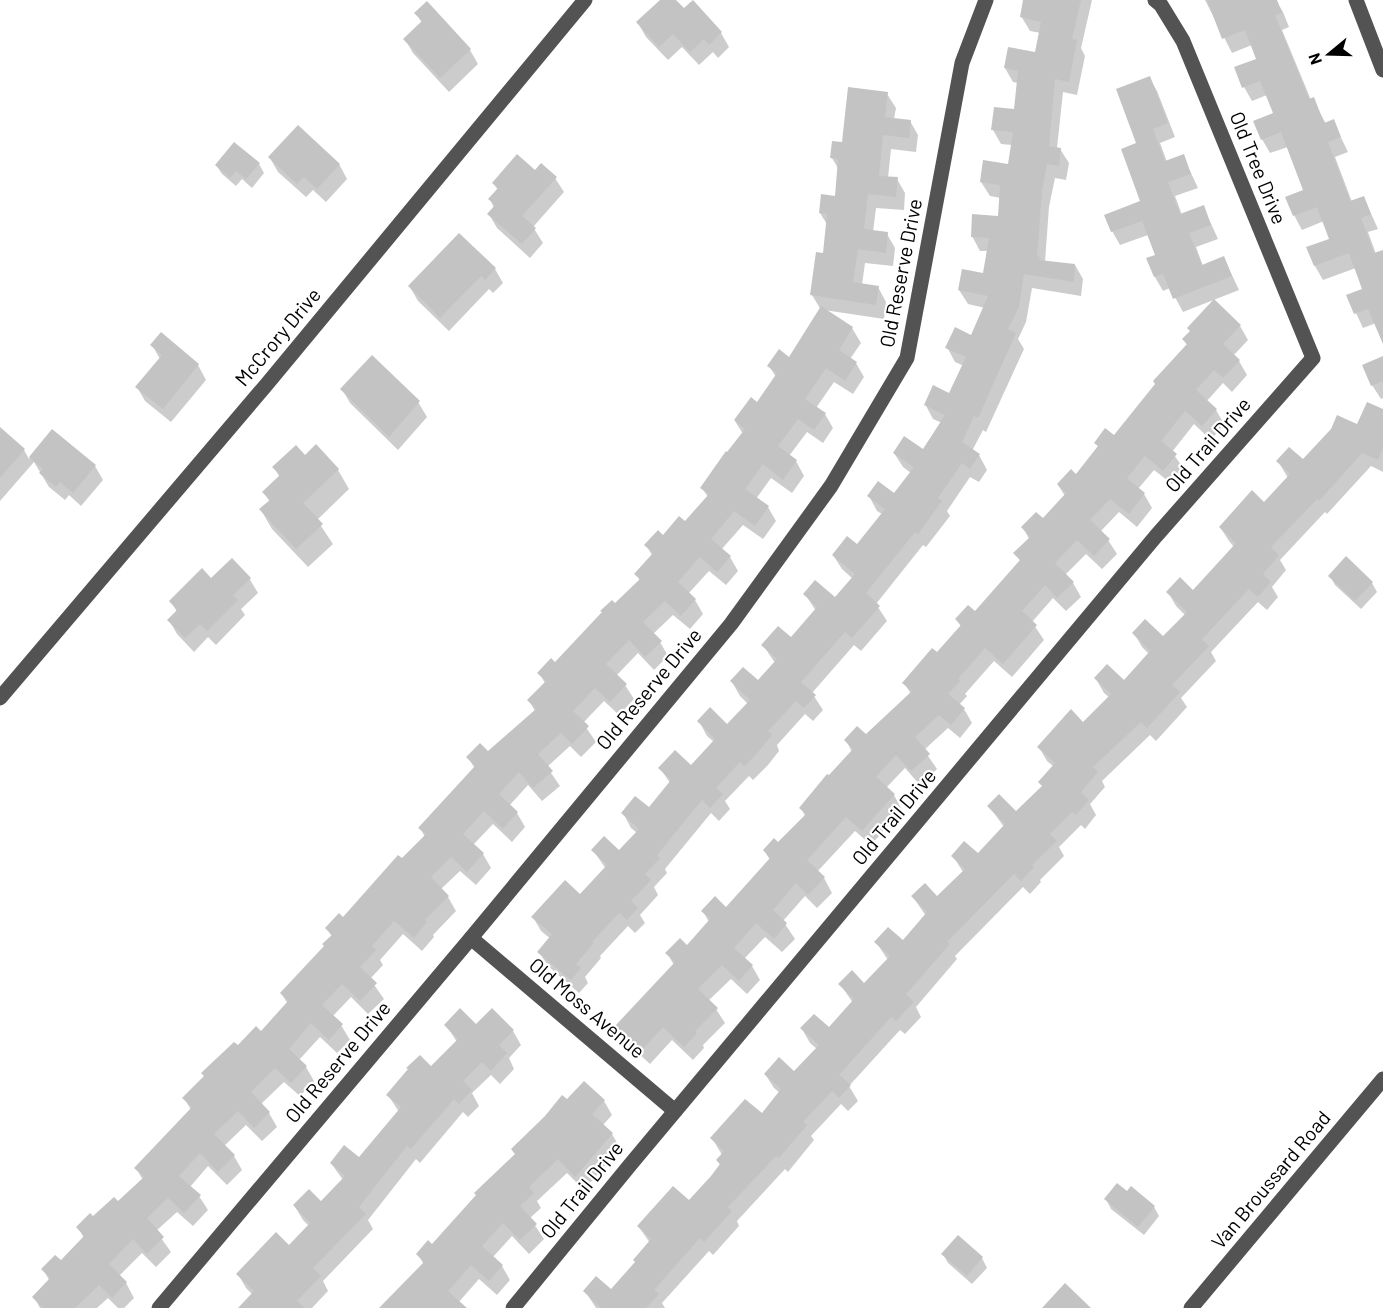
<svg xmlns="http://www.w3.org/2000/svg" width="1383" height="1308" font-family="Barlow,sans-serif">
<rect width="100%" height="100%" fill="#fff"/>
<!-- shadow -->
<g fill="#0003">
<polygon points="662,0 674,0 684,10 692,2 721,33 729,47 718,58 713,52 699,65 682,47 668,60 646,37 638,23"/>
<polygon points="1025,0 1092,0 1081,48 1085,56 1077,95 1063,92 1057,148 1060,149 1069,163 1066,180 1055,178 1049,207 1045,262 1075,265 1083,279 1081,296 1032,288 1026,322 1018,339 1024,349 986,432 983,430 972,451 979,455 987,470 979,482 970,477 947,511 950,516 926,547 923,545 876,604 887,621 861,651 854,645 812,693 823,710 813,721 805,714 777,745 779,751 768,765 753,780 749,776 725,801 730,809 719,821 711,813 665,869 667,873 654,887 658,895 640,915 645,923 635,933 628,926 600,956 601,958 585,977 588,983 579,993 548,966 539,952 551,939 541,931 533,917 580,896 606,869 593,850 620,852 637,833 631,828 623,813 649,809 670,783 660,768 691,767 714,742 707,736 699,721 727,726 748,704 740,696 732,682 758,682 775,663 763,645 791,639 816,611 805,594 835,599 853,579 842,569 833,555 857,546 882,514 877,511 869,496 895,496 911,473 903,467 894,453 923,451 942,423 933,419 925,404 949,395 964,366 955,362 947,347 972,337 985,308 968,304 959,290 984,275 988,251 980,251 972,236 999,218 1001,198 990,196 981,182 1009,166 1012,145 1001,144 993,130 1015,111 1018,83 1013,82 1005,68 1036,54 1041,33 1030,31 1021,16"/>
<polygon points="1205,0 1276,0 1283,12 1289,27 1282,30 1311,100 1313,99 1326,124 1333,121 1348,152 1335,157 1352,202 1364,198 1378,229 1368,232 1376,254 1383,252 1383,342 1376,323 1363,328 1348,296 1364,290 1356,268 1323,280 1315,266 1308,248 1331,239 1324,221 1302,230 1294,215 1305,191 1288,147 1270,153 1262,139 1275,114 1267,95 1252,101 1244,87 1258,60 1252,45 1232,53"/>
<polygon points="416,13 470,50 478,64 449,92 413,53 405,39 422,23"/>
<polygon points="1149,77 1157,91 1175,137 1160,143 1167,162 1183,156 1198,188 1175,196 1182,215 1203,206 1218,239 1196,247 1203,266 1224,258 1239,290 1183,312 1170,288 1163,291 1155,277 1148,259 1157,256 1148,235 1120,245 1112,231 1142,202 1138,143"/>
<polygon points="887,94 896,108 894,119 910,121 918,135 916,152 891,149 888,178 897,179 905,193 904,210 876,208 873,232 887,234 895,248 893,266 865,263 862,285 878,287 886,302 884,319 824,310 852,328 861,343 850,359 856,363 864,377 853,394 834,382 816,408 825,414 833,428 823,443 807,432 789,456 796,461 804,476 792,493 771,478 756,499 768,507 776,521 763,539 743,525 721,550 730,557 738,571 726,585 709,571 688,594 695,600 703,614 690,629 673,615 653,634 660,642 668,656 654,670 638,653 616,676 625,685 634,699 619,715 604,701 583,723 596,742 581,757 570,746 547,767 560,786 542,801 528,785 509,806 517,813 525,827 512,842 493,824 473,845 483,854 491,868 476,885 460,871 441,889 448,897 456,911 433,935 434,937 422,951 403,934 380,960 383,965 370,979 384,999 368,1014 351,997 332,1017 341,1025 350,1040 337,1053 320,1037 299,1060 306,1067 314,1081 300,1096 284,1082 261,1104 269,1113 277,1127 262,1141 246,1125 224,1146 234,1156 242,1170 227,1185 208,1166 190,1187 199,1196 208,1210 193,1226 177,1212 156,1231 171,1252 156,1267 142,1253 119,1276 126,1283 134,1298 124,1308 118,1308 108,1298 97,1308 40,1308 34,1297 49,1280 43,1269 61,1262 84,1238 78,1227 118,1203 143,1180 136,1168 191,1110 184,1098 238,1047 261,1033 288,1004 281,993 325,947 332,937 327,928 343,919 425,837 420,828 475,769 468,757 488,753 535,711 529,700 545,683 539,673 555,664 640,581 636,574 652,555 646,545 663,537 685,523 708,497 702,488 743,434 735,421 758,404 776,377 769,366 790,359 821,310 812,295 824,255 828,226 820,213 836,197 839,170 832,158"/>
<polygon points="270,158 339,164 347,179 326,202 313,190 306,197 278,172"/>
<polygon points="259,164 264,173 252,188 242,179 236,186 222,174 216,165"/>
<polygon points="535,172 555,178 564,192 533,227 543,243 530,258 497,228 489,214 494,208 490,199 498,190 493,183"/>
<polygon points="495,269 503,283 493,293 489,289 449,331 418,301 410,287"/>
<polygon points="1240,326 1248,340 1233,356 1239,361 1247,375 1232,392 1223,383 1206,402 1216,410 1224,424 1211,440 1194,424 1172,452 1184,469 1172,484 1154,470 1138,489 1144,494 1152,508 1137,527 1119,512 1100,532 1108,540 1117,554 1102,569 1086,554 1065,575 1073,583 1081,597 1066,611 1053,598 1032,622 1044,640 1012,677 994,661 965,694 967,696 959,705 964,709 972,723 960,738 948,728 924,750 937,769 920,785 905,768 886,788 894,795 902,810 871,845 855,831 817,872 824,878 832,893 817,908 805,896 783,921 795,939 782,952 765,937 744,959 752,966 760,980 747,994 731,979 708,1001 716,1009 725,1023 703,1045 704,1048 693,1060 672,1040 650,1064 625,1041 617,1026 674,965 667,953 687,947 709,922 703,911 726,909 770,860 764,850 778,844 805,816 801,808 852,752 846,740 866,736 911,694 904,683 937,654 961,627 957,620 975,613 1021,562 1015,553 1029,539 1023,527 1043,520 1065,496 1058,485 1076,476 1099,448 1096,443 1115,437 1187,345 1184,340"/>
<polygon points="161,335 198,365 206,380 171,422 145,401 137,387 160,359 152,345"/>
<polygon points="1383,358 1383,398 1381,399 1372,385"/>
<polygon points="342,389 418,402 427,417 398,450 350,403"/>
<polygon points="1383,411 1383,472 1371,466 1327,514 1325,512 1280,560 1286,570 1272,587 1278,597 1267,610 1258,602 1211,652 1216,661 1181,698 1187,707 1156,741 1150,735 1102,781 1105,787 1090,804 1096,815 1085,829 1081,825 1059,847 1064,856 1040,880 1041,882 1030,894 1023,887 955,956 957,959 916,1007 921,1017 905,1034 900,1030 849,1086 858,1101 848,1111 841,1104 811,1136 814,1140 788,1172 785,1169 737,1221 739,1226 713,1255 709,1251 662,1303 665,1308 596,1308 585,1291 611,1291 636,1264 650,1243 639,1227 689,1202 721,1166 717,1160 722,1155 712,1138 762,1115 780,1093 774,1088 765,1074 795,1073 817,1049 810,1043 802,1029 829,1030 853,1003 840,984 864,985 888,960 876,942 903,942 926,916 913,897 937,898 963,872 953,856 978,855 1004,827 989,806 1016,813 1043,787 1054,767 1047,761 1039,747 1083,724 1110,698 1104,693 1096,679 1124,682 1149,654 1142,647 1134,633 1163,638 1185,615 1176,606 1168,592 1193,592 1234,547 1229,541 1220,527 1264,504 1288,478 1278,461 1303,462"/>
<polygon points="0,429 24,450 29,459 52,431 95,466 103,480 81,506 69,495 65,500 49,487 34,462 0,501"/>
<polygon points="316,446 338,470 349,489 317,520 333,544 308,567 272,529 261,510 270,502 264,493 280,478 274,467 305,457"/>
<polygon points="1330,576 1372,583 1377,592 1361,609 1335,585"/>
<polygon points="249,578 258,593 241,609 245,615 216,645 208,637 194,652 177,634 169,620 177,612 171,601 211,580"/>
<polygon points="446,1025 513,1031 521,1045 509,1058 514,1069 500,1084 491,1075 472,1093 479,1106 468,1117 463,1112 420,1163 416,1159 368,1220 373,1229 323,1281 328,1291 312,1308 240,1308 253,1295 246,1288 238,1274 289,1247 309,1226 303,1220 294,1205 321,1203 343,1180 331,1163 359,1159 399,1112 388,1095 431,1068 457,1042"/>
<polygon points="567,1101 604,1101 612,1115 603,1125 612,1134 620,1148 584,1190 567,1173 537,1201 541,1208 530,1218 544,1239 529,1254 512,1236 492,1258 502,1266 510,1280 497,1295 479,1279 458,1303 464,1308 388,1308 424,1265 418,1254 433,1246 516,1155 512,1150"/>
<polygon points="1106,1199 1154,1207 1159,1216 1144,1235 1111,1209"/>
<polygon points="943,1254 982,1258 987,1268 972,1284 948,1263"/>
</g>
<!-- building -->
<g fill="#c3c3c3">
<polygon points="660,0 676,0 684,8 693,0 722,32 709,45 704,39 690,52 673,34 659,47 636,22"/>
<polygon points="1023,0 1081,0 1072,39 1077,40 1069,82 1055,79 1049,146 1061,148 1059,166 1047,164 1042,191 1037,256 1040,257 1039,260 1075,264 1074,282 1024,274 1019,307 1008,329 1016,333 978,418 974,416 962,442 980,454 970,469 962,463 938,498 942,501 918,534 915,532 866,593 880,606 852,638 845,632 801,682 816,695 804,708 796,701 768,731 772,735 760,750 744,767 740,762 716,788 723,794 710,808 702,800 657,855 660,858 645,874 651,880 631,901 638,908 627,920 619,913 592,942 594,943 576,964 581,968 571,980 537,952 552,934 531,917 565,880 580,894 607,865 591,850 604,836 619,850 639,829 621,813 635,796 649,807 671,780 658,768 675,750 691,765 715,739 697,721 710,707 727,724 750,700 730,681 743,667 758,680 777,659 761,645 778,626 791,637 817,607 803,594 815,580 835,597 855,574 832,555 847,536 857,544 885,509 867,496 878,481 894,493 914,467 893,453 904,436 923,449 945,415 924,405 933,385 949,393 966,357 945,348 955,327 971,335 988,296 958,290 962,269 983,273 989,238 971,237 972,214 998,216 1000,185 980,182 983,160 1008,164 1013,132 991,130 994,107 1014,109 1018,71 1004,68 1008,47 1035,52 1041,22 1020,17"/>
<polygon points="1207,0 1277,0 1282,13 1275,15 1309,99 1314,97 1324,123 1334,119 1341,137 1328,142 1350,201 1364,196 1371,214 1361,218 1374,253 1383,250 1383,344 1368,309 1354,314 1346,295 1362,289 1349,253 1314,266 1306,247 1329,239 1317,207 1293,216 1285,197 1303,190 1281,132 1261,140 1253,121 1273,113 1260,81 1242,88 1234,67 1256,59 1245,30 1222,39"/>
<polygon points="427,1 471,49 440,78 403,39 422,21 414,13"/>
<polygon points="1150,76 1168,123 1153,129 1165,161 1184,154 1191,174 1168,182 1180,214 1204,205 1211,225 1189,233 1202,265 1224,256 1232,276 1173,299 1163,274 1154,277 1146,258 1155,255 1142,221 1111,232 1104,215 1140,201 1121,149 1136,143 1116,89"/>
<polygon points="848,87 888,92 885,117 911,120 909,138 883,135 879,176 898,177 896,197 868,194 864,229 888,232 886,253 858,249 853,282 879,286 876,305 810,295 816,252 823,253 827,214 819,213 821,194 835,196 838,159 830,158 832,141 842,142"/>
<polygon points="298,125 340,164 317,189 304,177 297,184 268,157"/>
<polygon points="234,142 260,163 246,179 236,171 230,178 215,165"/>
<polygon points="517,154 535,170 541,163 557,177 522,216 536,228 522,244 487,214 495,205 488,199 498,188 492,183"/>
<polygon points="459,233 496,268 485,280 481,276 440,318 408,286"/>
<polygon points="1214,299 1241,325 1223,344 1240,360 1223,378 1214,370 1196,390 1217,409 1202,426 1185,411 1161,441 1177,454 1163,471 1145,456 1127,478 1145,493 1129,514 1110,499 1090,520 1110,539 1094,556 1077,540 1055,563 1074,582 1057,598 1045,585 1022,611 1037,625 1003,664 985,648 958,679 960,681 948,694 965,708 951,725 939,715 915,737 930,754 911,771 896,755 876,777 895,794 862,831 846,817 807,860 825,877 808,895 796,883 773,910 787,923 774,939 756,923 734,948 753,965 739,981 722,965 698,989 718,1008 695,1031 697,1033 684,1047 663,1027 641,1051 615,1026 675,962 665,953 680,938 687,945 710,919 701,911 715,896 726,907 770,858 763,850 774,838 778,842 806,814 799,808 827,774 829,775 853,749 844,740 857,726 866,734 912,691 902,683 932,648 937,652 961,625 955,619 968,605 975,611 1020,560 1013,553 1030,537 1021,527 1036,512 1043,518 1066,493 1057,484 1071,469 1076,474 1098,446 1094,443 1105,428 1114,435 1155,384 1153,381 1187,344 1182,339 1190,331 1187,328"/>
<polygon points="821,306 853,327 839,350 857,362 845,381 826,368 805,399 826,413 814,430 798,419 778,446 797,460 783,480 763,464 745,489 769,506 755,526 734,511 711,539 731,556 717,572 700,557 678,582 696,599 681,616 665,601 643,622 662,641 645,657 629,640 606,664 627,684 610,702 595,688 573,711 589,726 572,744 561,733 538,754 553,771 533,788 519,772 499,794 518,812 503,829 484,811 463,834 484,853 467,872 451,857 431,877 449,896 425,920 427,922 414,938 394,921 372,946 376,950 360,967 377,983 360,1001 342,984 322,1005 343,1024 329,1040 311,1023 289,1049 307,1066 291,1083 275,1068 251,1092 270,1112 254,1128 238,1111 214,1134 235,1155 218,1172 200,1153 179,1176 201,1195 184,1213 168,1198 147,1218 164,1237 147,1254 133,1239 109,1264 127,1282 112,1298 99,1285 75,1308 43,1308 32,1297 50,1278 41,1269 55,1255 61,1260 84,1236 76,1227 90,1213 93,1216 114,1197 118,1201 144,1177 134,1168 192,1107 182,1098 204,1076 201,1073 234,1042 238,1045 256,1026 261,1031 288,1001 280,993 324,946 322,944 332,935 325,928 339,913 343,917 398,855 402,858 426,834 418,828 475,766 466,757 480,743 488,751 536,709 527,700 546,681 537,673 551,658 555,662 602,612 600,611 612,600 615,603 640,579 634,574 653,553 644,545 658,530 663,535 679,516 685,521 709,494 700,488 726,451 727,452 745,429 734,420 751,397 757,402 777,373 767,366 779,349 789,357"/>
<polygon points="161,332 199,364 163,409 135,387 162,355 150,345"/>
<polygon points="372,355 420,401 389,437 340,389"/>
<polygon points="1383,356 1383,381 1371,386 1362,365"/>
<polygon points="1367,402 1383,409 1383,448 1378,460 1362,453 1319,501 1317,499 1271,547 1279,555 1263,574 1271,582 1258,597 1249,589 1202,639 1209,646 1172,685 1180,692 1147,728 1141,722 1093,767 1098,772 1081,792 1089,800 1076,815 1072,812 1050,834 1057,841 1032,865 1034,867 1021,881 1014,874 947,942 950,944 906,994 914,1002 896,1021 891,1017 839,1075 851,1085 839,1098 832,1091 803,1122 807,1125 779,1158 776,1156 728,1207 732,1211 704,1242 700,1238 654,1290 659,1294 646,1308 601,1308 583,1291 596,1276 611,1289 635,1262 633,1260 651,1239 637,1226 673,1186 689,1200 711,1176 720,1164 716,1160 724,1151 710,1138 745,1099 762,1113 781,1089 764,1074 779,1057 794,1071 819,1045 800,1028 814,1014 829,1027 854,999 838,984 852,970 864,983 890,956 874,942 888,927 903,940 927,912 911,896 925,883 937,896 965,869 951,856 964,841 978,853 1005,824 987,806 999,794 1016,811 1042,786 1038,782 1055,763 1037,747 1071,709 1083,722 1111,694 1094,678 1107,664 1124,680 1150,651 1132,633 1145,619 1163,636 1187,612 1166,592 1180,577 1193,590 1236,543 1219,527 1252,490 1264,502 1290,474 1276,461 1289,447 1303,459 1331,429 1337,415 1357,424"/>
<polygon points="0,427 25,449 0,478"/>
<polygon points="52,429 96,465 73,493 60,482 56,487 39,473 43,469 29,457"/>
<polygon points="316,444 339,469 303,503 323,524 296,549 259,509 270,500 262,492 280,475 272,467 296,445 305,455"/>
<polygon points="1346,556 1373,582 1355,601 1328,576"/>
<polygon points="232,558 251,578 233,595 238,600 207,631 200,624 185,638 167,620 177,610 169,601 202,568 211,578"/>
<polygon points="460,1008 476,1024 492,1008 514,1030 499,1045 507,1053 491,1071 482,1062 463,1081 472,1090 459,1104 454,1099 411,1149 407,1146 359,1207 366,1214 313,1268 321,1276 297,1301 305,1308 238,1308 254,1291 236,1274 276,1232 289,1245 310,1223 293,1205 309,1189 321,1201 345,1176 330,1163 344,1145 359,1157 401,1107 386,1095 408,1069 406,1068 420,1055 431,1066 458,1039 444,1025"/>
<polygon points="584,1081 605,1100 592,1114 613,1133 575,1177 558,1159 529,1187 534,1193 520,1206 537,1224 520,1240 503,1223 482,1246 503,1265 489,1281 471,1265 448,1291 467,1308 379,1308 424,1262 416,1254 428,1240 432,1244 476,1195 474,1193 515,1154 511,1149 545,1116 562,1095 567,1099"/>
<polygon points="1117,1183 1127,1191 1131,1186 1155,1206 1138,1227 1104,1199"/>
<polygon points="958,1235 983,1257 967,1276 941,1254"/>
<polygon points="1065,1283 1091,1308 1042,1308"/>
</g>
<g fill="none" stroke-linecap="round" stroke-linejoin="round">
<!-- minor -->
<g stroke="#535353" stroke-width="15">
<polyline points="1356,0 1383,70"/>
<polyline points="0,698 267,384 585,0"/>
<polyline points="471,938 675,1111"/>
<polyline points="159,1308 471,938 731,624 831,486 907,358 962,63 986,0"/>
<polyline points="513,1308 630,1165 1156,536 1313,358 1183,41 1161,5 1155,0"/>
<polyline points="1191,1308 1383,1079"/>
</g>
</g>
<g text-anchor="middle" stroke-width="4.5" stroke-linejoin="round" paint-order="stroke">
<!-- street labels -->
<g font-size="20" fill="#000" stroke="#fff">
<text transform="translate(1258 168) rotate(68)" y="7">Old Tree Drive</text>
<text transform="translate(901 273) rotate(-79)" y="7">Old Reserve Drive</text>
<text transform="translate(278 337) rotate(-50)" y="7">McCrory Drive</text>
<text transform="translate(1208 445) rotate(-49)" y="7">Old Trail Drive</text>
<text transform="translate(649 689) rotate(-50)" y="7">Old Reserve Drive</text>
<text transform="translate(894 817) rotate(-50)" y="7">Old Trail Drive</text>
<text transform="translate(587 1008) rotate(40)" y="7">Old Moss Avenue</text>
<text transform="translate(338 1062) rotate(-50)" y="7">Old Reserve Drive</text>
<text transform="translate(1271 1180) rotate(-50)" y="7">Van Broussard Road</text>
<text transform="translate(582 1190) rotate(-51)" y="7">Old Trail Drive</text>
</g>
</g>
<!-- north arrow -->
<g transform="translate(1329 54) rotate(251)" stroke="#ffffff" stroke-width="4.5" paint-order="stroke">
<path d="M0-4.5L10 22L0 15L-10 22Z" fill="#000000"/>
<text y="-9" font-size="16" font-weight="bold" text-anchor="middle" fill="#000000">N</text>
</g>
</svg>
